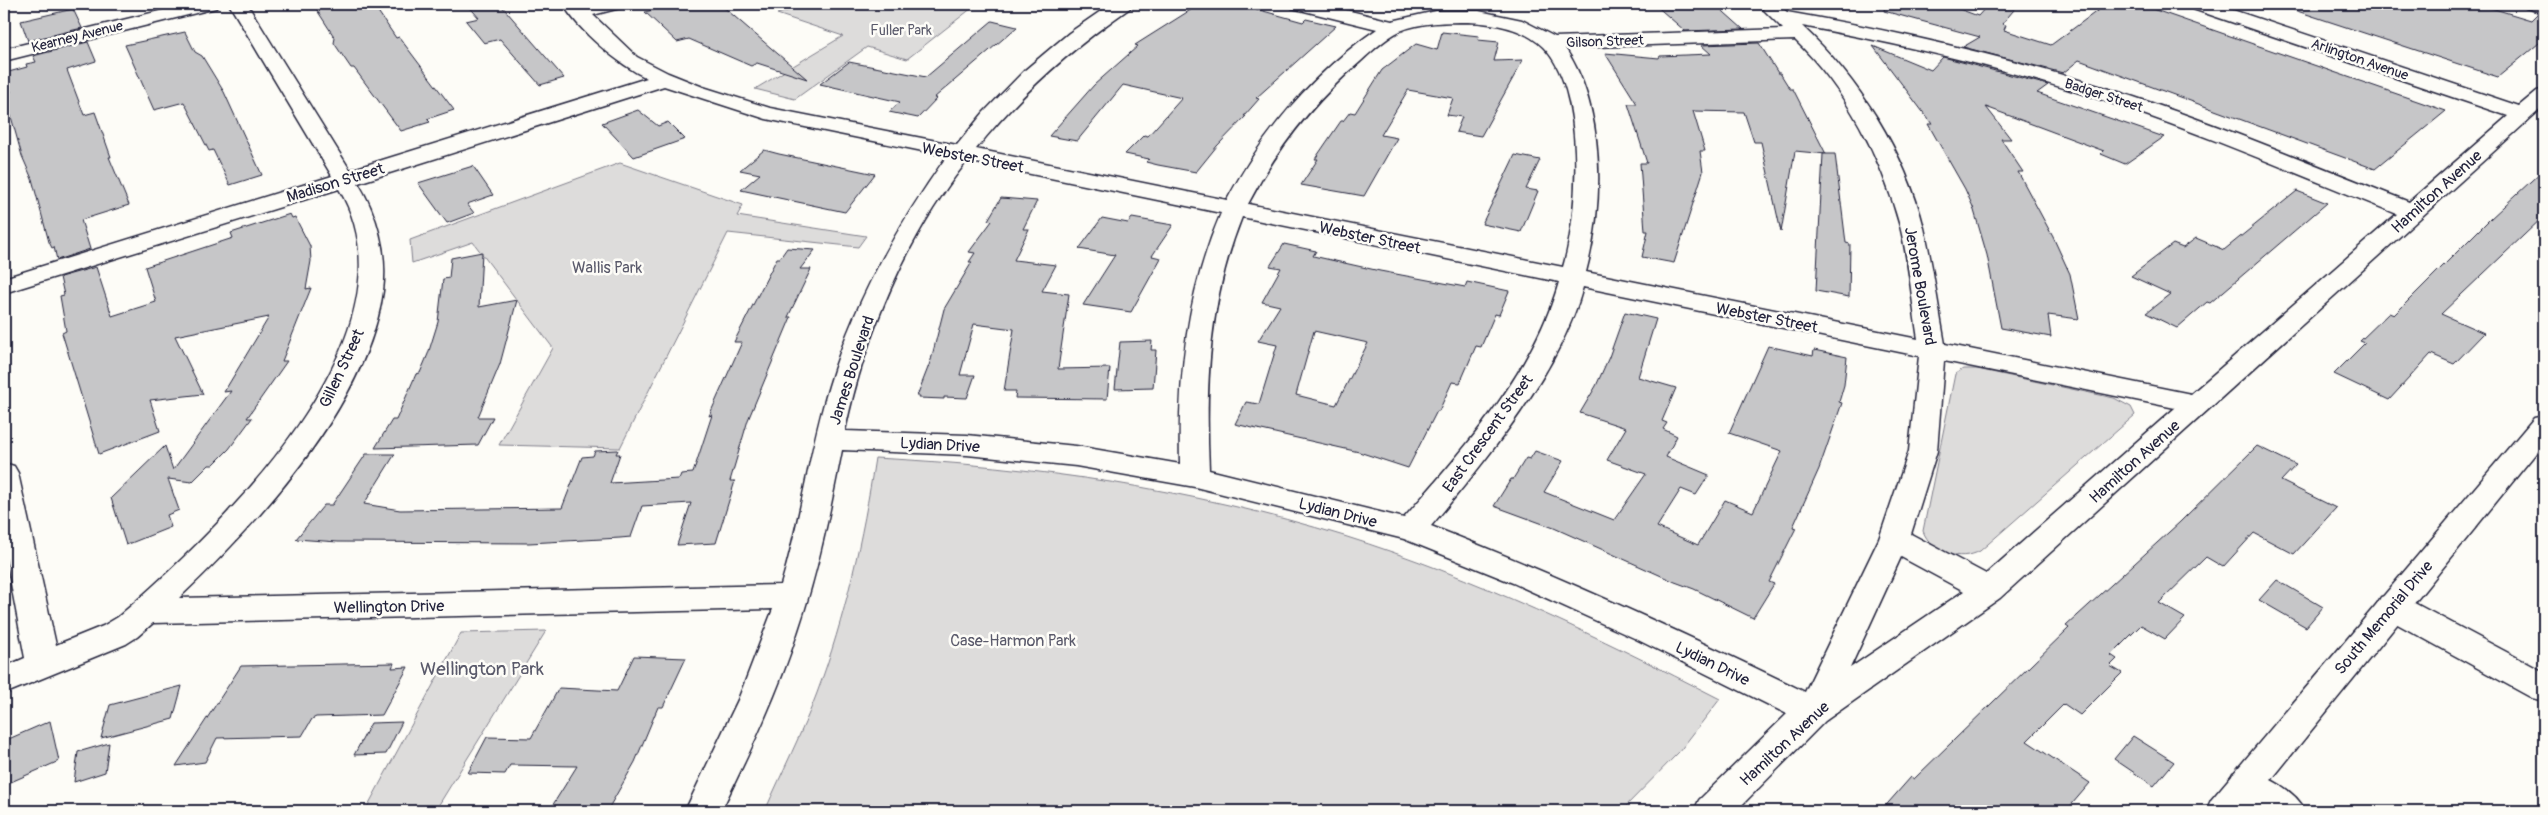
<svg xmlns="http://www.w3.org/2000/svg" width="2548" height="815" font-family="Pangolin,sans-serif">
<rect width="100%" height="100%" fill="#fdfcf7"/>
<filter id="ink" filterUnits="userSpaceOnUse"><feTurbulence type="fractalNoise" baseFrequency=".02" numOctaves="2"/><feDisplacementMap in="SourceGraphic" scale="10" xChannelSelector="R" yChannelSelector="G"/><feConvolveMatrix kernelMatrix="1 2 1 2 8 2 1 2 1" color-interpolation-filters="sRGB"/></filter>
<g filter="url(#ink)">
<!-- green -->
<g fill="#dddcdb" stroke="#807f8b">
<polygon points="812,4 977,4 907,59 867,47 795,99 755,89 843,36 777,14"/>
<polygon points="620,163 743,205 737,216 866,236 858,247 728,233 620,448 499,445 553,348 473,242 412,263 410,240"/>
<path d="M1963 369H1977L2114 398 2131 407 2135 415 1980 551C1960 562 1931 553 1923 531L1955 374Z"/>
<path d="M875 458C1035 466 1192 489 1344 536 1475 577 1599 637 1720 699L1679 752 1621 811H765C782 772 802 733 817 693 845 618 863 537 875 458Z"/>
<polygon points="546,631 435,811 365,811 461,633"/>
</g>
<!-- building -->
<g fill="#c6c6c8" stroke="#22223b" fill-rule="evenodd">
<polygon points="313,4 373,4 396,38 399,37 454,110 427,119 430,122 401,131 354,68 351,68 334,43 335,38"/>
<polygon points="467,4 500,4 564,78 540,85 500,39 484,43 466,21 479,18"/>
<polygon points="674,4 720,4 807,79 757,63 751,66 689,39 677,42 645,12"/>
<polygon points="1200,4 1238,4 1303,22 1306,19 1336,26 1256,98 1259,99 1244,116 1246,116 1217,146 1196,172 1158,165 1146,162 1149,159 1125,154 1144,135 1148,136 1182,98 1123,85 1077,141 1049,136 1094,85 1138,46 1135,45"/>
<polygon points="1654,4 1715,4 1743,29 1685,31"/>
<polygon points="1885,4 1946,4 1978,16 1987,6 1997,8 2005,4 2019,4 2002,24 2006,25 2004,30 2051,45 2101,8 2104,9 2114,4 2138,4 2446,111 2375,169 2079,60 2063,73 1963,47 1980,37 1884,11"/>
<polygon points="2289,4 2429,4 2444,9 2450,4 2478,4 2531,20 2538,13 2544,15 2544,39 2498,77 2288,8"/>
<polygon points="73,9 82,28 28,41 21,21"/>
<polygon points="992,21 1017,27 934,98 937,98 918,118 889,112 900,102 820,84 849,62 926,77"/>
<polygon points="185,32 195,52 202,56 224,92 262,175 230,185 213,150 209,151 184,102 154,110 125,45"/>
<polygon points="1442,32 1479,36 1478,40 1499,42 1494,61 1523,60 1481,136 1456,132 1462,117 1447,115 1453,98 1408,90 1381,135 1397,138 1364,196 1301,185 1318,159 1315,159 1341,121 1343,121 1350,112 1355,113 1382,70 1416,44 1437,50"/>
<polygon points="88,42 96,61 67,70 84,115 95,112 111,157 109,157 129,205 81,220 90,249 57,260 54,247 52,248 49,242 32,179 22,156 5,95 11,92 5,73 27,67 26,64 36,62 33,56"/>
<polygon points="1759,43 1778,73 1780,73 1790,89 1793,89 1826,154 1795,151 1781,232 1761,142 1754,142 1744,112 1693,111 1705,151 1700,151 1703,172 1674,263 1642,257 1648,231 1645,231 1640,163 1647,163 1628,104 1637,104 1605,53 1659,58 1660,56 1711,54 1701,45"/>
<polygon points="1873,46 1931,70 1943,57 2048,85 2037,93 2164,137 2125,164 2101,154 2104,151 1986,107 2011,139 2001,139 2023,172 2018,172 2053,237 2070,274 2079,319 2048,315 2051,337 2001,328 1987,255 1973,207 1965,189 1928,124 1932,124"/>
<polygon points="638,110 658,126 668,122 685,139 634,157 602,123"/>
<polygon points="764,150 779,154 875,174 845,212 741,190 760,174 740,170"/>
<polygon points="1823,154 1835,154 1846,243 1850,244 1849,297 1816,291"/>
<polygon points="1515,155 1540,160 1526,189 1538,191 1521,232 1482,224"/>
<polygon points="473,166 493,195 467,204 474,213 447,223 418,183"/>
<polygon points="2544,169 2544,216 2441,314 2484,333 2454,364 2431,354 2389,400 2334,374 2365,343 2360,341 2389,313 2394,315 2490,219"/>
<polygon points="2297,191 2327,203 2210,303 2207,302 2177,328 2146,313 2170,294 2131,276 2173,244 2183,248 2196,238 2224,250"/>
<polygon points="1001,198 1037,201 1023,229 1029,229 1014,260 1056,265 1042,291 1069,294 1058,369 1110,368 1107,399 1015,398 1016,391 1004,391 1014,329 974,324 960,375 975,375 967,398 944,397 944,399 919,398 920,396 917,396 931,360 944,309 972,262 969,262 975,253 969,252 992,221 988,220"/>
<polygon points="290,214 292,218 295,217 310,246 311,261 306,289 311,288 282,361 287,361 247,418 252,418 229,449 213,465 209,465 192,482 168,479 179,510 167,515 171,527 126,545 111,498 165,446 173,470 231,391 224,392 269,317 175,336 203,394 150,400 160,431 99,454 62,333 66,331 60,296 64,295 60,277 96,267 112,316 156,302 145,267 233,238 231,233"/>
<polygon points="1102,218 1128,223 1132,218 1173,225 1152,256 1161,258 1131,312 1083,305 1115,255 1079,249"/>
<path d="M1284 244 1316 251 1313 256 1380 271 1465 287 1467 282 1509 291 1499 315 1495 314 1481 347 1476 346 1460 383 1452 382 1439 411H1437L1408 468 1359 452 1235 424 1246 402 1259 404 1277 345 1258 341 1280 306 1262 302 1281 268 1270 266ZM1314 331 1368 343 1336 405 1296 395Z"/>
<polygon points="787,248 815,250 800,269 811,269 788,317 791,317 748,420 730,481 735,481 716,543 677,545 691,503 642,506 631,537 620,538 529,543 338,542 296,539 324,505 332,505 366,454 395,454 364,504 400,510 562,508 582,457 593,456 595,451 618,450 616,454 620,454 610,483 679,479 681,474 693,473 712,415 709,416 742,342 734,342 777,258 780,258"/>
<polygon points="482,252 479,307 517,300 500,364 478,417 493,417 478,445 375,448 392,420 396,420 416,374 420,373 428,354 438,322 443,279 449,278 451,258"/>
<polygon points="1625,312 1656,319 1638,377 1676,388 1662,421 1667,423 1663,429 1677,436 1666,457 1709,475 1696,495 1681,489 1657,527 1698,545 1725,500 1753,512 1782,451 1729,433 1768,346 1813,356 1814,350 1847,357 1844,385 1839,402 1842,403 1819,469 1793,527 1796,528 1769,582 1774,584 1753,618 1694,589 1675,582 1554,528 1494,506 1511,479 1513,479 1526,458 1530,459 1535,451 1563,461 1544,492 1614,520 1646,474 1607,460 1626,428 1580,413 1596,386 1609,357"/>
<polygon points="1152,341 1151,350 1156,350 1153,388 1115,389 1120,342"/>
<polygon points="2257,446 2296,465 2281,481 2336,508 2294,554 2254,533 2223,567 2206,557 2159,603 2185,618 2165,639 2141,625 2111,655 2117,659 2110,666 2122,673 2080,715 2064,704 2027,741 2090,783 2066,811 1881,811 1911,777 1914,779 2069,628 2066,626 2180,522"/>
<polygon points="2277,580 2323,607 2306,627 2259,600"/>
<polygon points="634,656 686,658 663,707 658,707 635,762 607,811 549,811 577,766 510,765 505,774 468,773 487,737 531,738 559,688 617,691"/>
<polygon points="394,663 392,668 408,667 382,715 316,717 312,719 302,736 217,738 205,762 176,766 241,666"/>
<polygon points="182,686 173,719 101,738 110,705"/>
<polygon points="50,721 59,761 4,785 4,741"/>
<polygon points="402,722 386,754 354,755 371,723"/>
<polygon points="2133,736 2174,762 2154,786 2114,759"/>
<polygon points="109,743 105,772 74,782 78,752"/>
</g>
<g fill="none" stroke-linecap="round" stroke-linejoin="round">
<!-- minor casing -->
<g stroke="#22223b" stroke-width="3">
<g id="minor">
<polygon points="188,4 218,4 216,8 4,61 4,49"/>
<path d="M229 4H247L350 170 647 78C619 65 578 30 563 4H582L585 6 593 4H622L620 8 593 15 637 57 668 73 703 87 770 108 957 145 984 112 1025 70 1069 33 1111 4H1132L1130 8C1071 49 1021 93 976 149L1227 200C1263 132 1314 72 1377 29L1292 8 1290 4H1321L1392 21 1436 11H1479L1522 20 1555 37 1783 29 1758 4H1778L1787 12C1896 31 2004 56 2109 89 2211 121 2310 163 2409 202L2508 116 2190 8 2188 4H2215L2519 106 2537 91 2544 89V106L2000 598 1825 721 1736 811H1694L1699 800 1787 714 1634 638 1513 583 1404 539 1195 487 1076 466 967 455 842 450C830 511 818 571 798 630 778 693 750 752 721 811H685L738 700 773 609 153 623 137 637 126 644 4 694V667L25 658 4 547V463L14 466 18 473 56 645 103 626 118 617C217 532 426 334 339 189L4 293V278L332 176ZM1468 22C1493 23 1524 28 1543 47 1586 89 1579 213 1563 267L1248 204C1277 148 1313 102 1361 61 1373 50 1386 38 1400 31 1422 22 1446 22 1468 22ZM1802 26C1901 44 2000 67 2096 98 2198 131 2297 174 2397 214L2191 394 1945 344C1938 306 1933 266 1924 228 1905 152 1859 79 1802 26ZM1795 40C1847 90 1881 157 1900 226 1909 262 1912 302 1918 339L1586 272C1604 204 1606 108 1565 48ZM664 86 766 119 947 156C897 226 854 302 829 386 809 451 801 519 781 585L179 598C259 522 368 403 383 291 388 253 377 214 358 183ZM967 161 1221 213C1186 294 1178 377 1180 464L1076 446 967 435 845 431C864 338 907 235 967 161ZM1242 217 1559 282C1533 373 1465 448 1404 518L1209 470C1205 383 1209 299 1242 217ZM1583 287 1919 356 1909 451 1879 539 1805 692C1682 632 1559 576 1431 526 1487 459 1560 372 1583 287ZM1944 361 2175 408 1986 574 1911 534 1937 451ZM1901 557 1964 591 1850 668Z"/>
<polygon points="2524,4 2544,4 2544,13 2526,8"/>
<polygon points="2392,594 2403,597 2544,672 2544,701 2532,698 2381,615 2376,606 2381,597"/>
<path d="M2246 769C2266 776 2297 791 2305 811 2274 811 2244 815 2228 784L2233 773Z"/>
</g>
</g>
<!-- major casing -->
<g stroke="#22223b" stroke-width="3">
<polygon id="major" points="2544,416 2544,443 2246,811 2206,811 2211,800 2534,418"/>
</g>
<!-- minor -->
<use href="#minor" fill="#fdfcf7" fill-rule="evenodd"/>
<!-- major -->
<use href="#major" fill="#fdfcf7" fill-rule="evenodd"/>
</g>
</g>
<g text-anchor="middle" stroke-width="5" stroke-linejoin="round" paint-order="stroke">
<!-- far-park labels -->
<g font-size="14" fill="#5a5a6b" stroke="#fdfcf7">
<text x="901" y="35">Fuller Park</text>
</g>
<!-- far-street labels -->
<g font-size="14" fill="#22223b" stroke="#fdfcf7">
<text transform="translate(77 36) rotate(-14)" y="5">Kearney Avenue</text>
<text transform="translate(1605 41) rotate(-2)" y="5">Gilson Street</text>
<text transform="translate(2360 59) rotate(19)" y="5">Arlington Avenue</text>
<text transform="translate(2104 95) rotate(18)" y="5">Badger Street</text>
</g>
<!-- street labels -->
<g font-size="16" fill="#22223b" stroke="#fdfcf7">
<text transform="translate(973 157) rotate(11)" y="6">Webster Street</text>
<text transform="translate(335 182) rotate(-17)" y="6">Madison Street</text>
<text transform="translate(2436 191) rotate(-42)" y="6">Hamilton Avenue</text>
<text transform="translate(1370 237) rotate(12)" y="6">Webster Street</text>
<text transform="translate(1921 286) rotate(80)" y="6">Jerome Boulevard</text>
<text transform="translate(1767 317) rotate(11)" y="6">Webster Street</text>
<text transform="translate(341 368) rotate(-65)" y="6">Gillen Street</text>
<text transform="translate(851 370) rotate(-72)" y="6">James Boulevard</text>
<text transform="translate(1487 433) rotate(-54)" y="6">East Crescent Street</text>
<text transform="translate(940 444) rotate(3)" y="6">Lydian Drive</text>
<text transform="translate(2134 461) rotate(-42)" y="6">Hamilton Avenue</text>
<text transform="translate(1338 512) rotate(14)" y="6">Lydian Drive</text>
<text transform="translate(389 606) rotate(-1)" y="6">Wellington Drive</text>
<text transform="translate(2383 617) rotate(-50)" y="6">South Memorial Drive</text>
<text transform="translate(1713 663) rotate(26)" y="6">Lydian Drive</text>
<text transform="translate(1784 743) rotate(-43)" y="6">Hamilton Avenue</text>
</g>
<!-- park labels -->
<g font-size="16" fill="#5a5a6b" stroke="#fdfcf7">
<text x="607" y="273">Wallis Park</text>
<text x="1013" y="646">Case-Harmon Park</text>
</g>
<!-- near-park labels -->
<g font-size="19" fill="#5a5a6b" stroke="#fdfcf7">
<text x="482" y="675">Wellington Park</text>
</g>
</g>
<!-- margin -->
<rect width="2548" height="815" fill="none" stroke="#fdfcf7" stroke-width="20"/>
<rect x="10" y="10" width="2528" height="795" fill="none" stroke="#22223b" stroke-width="2" filter="url(#ink)"/>
</svg>
